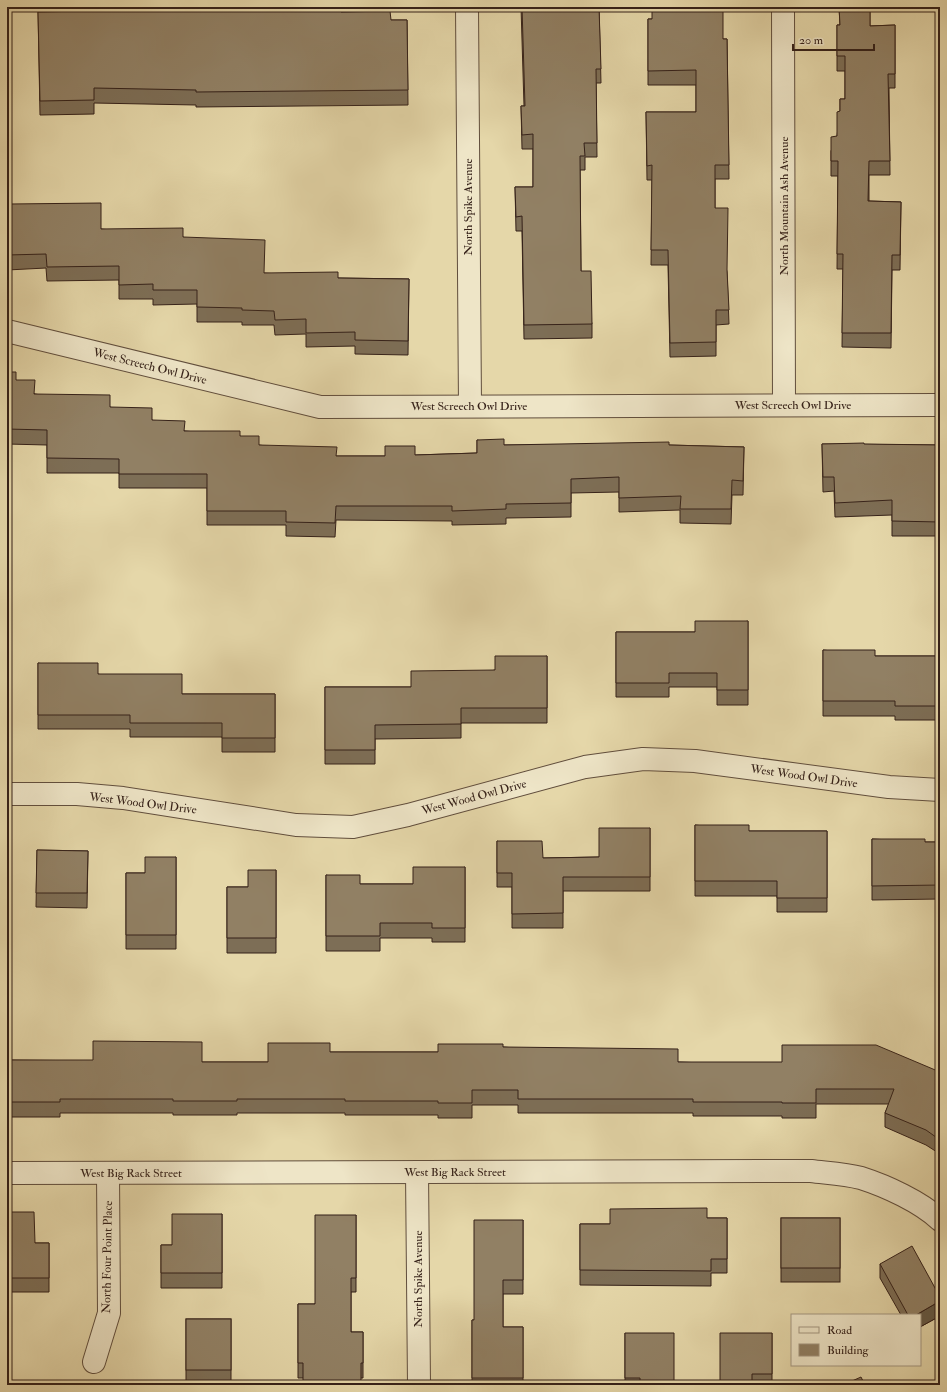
<svg xmlns="http://www.w3.org/2000/svg" width="947" height="1392" font-family="'IM FELL Double Pica',serif">
<rect width="100%" height="100%" fill="#e5d7a9"/>
<filter id="stains"><feTurbulence type="fractalNoise" baseFrequency=".005" numOctaves="4"/><feColorMatrix values="0 0 0 0 .2 0 0 0 0 .09 0 0 0 0 .02 0 0 0 .5 -.17"/></filter>
<radialGradient id="worn" r=".72"><stop offset=".6" stop-color="#630" stop-opacity="0"/><stop offset="1" stop-color="#630" stop-opacity=".3"/></radialGradient>
<g fill="none" stroke-linecap="round" stroke-linejoin="round">
<!-- minor casing -->
<g stroke="#614e3d" stroke-width="24">
<g id="minor">
<polyline points="467,7 470,406"/>
<polyline points="783,7 784,405"/>
<polyline points="7,331 320,407 940,405"/>
<polyline points="7,794 77,794 123,798 296,825 353,827 408,815 585,767 643,759 695,761 889,787 940,790"/>
<polyline points="417,1172 419,1385"/>
<path d="M7 1173 811 1171C827 1173 845 1174 861 1178 886 1186 921 1202 940 1220"/>
<polyline points="94,1362 109,1313 108,1173"/>
</g>
</g>
<!-- minor -->
<use href="#minor" stroke="#eee5c7" stroke-width="22"/>
</g>
<!-- wall -->
<g fill="#7d6e56" stroke="#352119">
<polygon points="521,7 599,7 601,83 596,83 597,157 585,157 585,170 580,170 581,271 592,324 592,338 524,339 522,231 516,231 515,187 533,187 533,149 522,149 521,106 524,106"/>
<polygon points="839,7 870,7 870,26 895,25 895,88 889,88 890,175 869,175 869,201 901,202 900,270 892,270 891,348 842,347 843,269 837,269 838,176 831,176 831,151 837,136 840,111 840,99 845,99 845,71 837,71 837,25 840,25"/>
<polygon points="38,12 341,12 391,20 407,20 408,105 196,107 196,105 94,103 94,114 40,115"/>
<polygon points="648,19 652,19 723,39 727,39 729,179 715,179 715,208 727,272 729,324 716,325 716,356 670,357 668,265 651,265 652,180 647,180 646,112 696,112 696,85 648,85"/>
<polygon points="7,200 10,204 101,229 183,237 264,273 338,278 409,279 408,355 355,354 355,346 306,347 306,334 275,335 274,325 242,325 242,322 197,322 197,304 153,305 153,299 119,299 119,280 47,281 46,268 7,270"/>
<polygon points="7,372 16,380 35,394 110,407 152,420 185,431 240,436 259,445 337,456 385,456 477,453 477,440 504,445 669,445 744,447 743,495 732,495 731,524 680,523 680,510 619,512 619,492 571,493 571,517 506,518 506,524 452,525 452,521 336,520 335,537 286,536 286,525 207,525 207,488 119,488 119,473 47,473 47,445 7,444"/>
<polygon points="822,444 940,445 940,536 892,536 892,515 835,517 834,491 823,492"/>
<polygon points="748,621 748,705 717,705 717,687 669,687 669,697 616,697 616,632 695,632"/>
<polygon points="823,650 875,656 940,656 940,720 895,720 895,716 823,716"/>
<polygon points="547,656 547,723 461,723 461,738 375,739 375,764 325,764 325,687 411,687 495,670"/>
<polygon points="38,663 98,674 182,694 275,694 275,752 222,752 222,737 130,737 130,729 38,729"/>
<polygon points="695,825 749,831 827,831 827,912 777,912 777,896 695,896"/>
<polygon points="650,828 650,891 563,891 563,928 512,928 512,887 497,887 497,841 543,858 599,857"/>
<polygon points="872,839 925,842 940,842 940,899 872,900"/>
<polygon points="37,850 88,851 87,908 36,907"/>
<polygon points="176,857 176,949 126,949 126,873 145,873"/>
<polygon points="465,867 465,942 432,942 432,938 380,938 380,951 326,951 326,875 360,884 413,884"/>
<polygon points="276,870 276,953 227,953 227,887 248,887"/>
<polygon points="503,1047 678,1062 940,1072 940,1154 926,1145 885,1127 885,1113 889,1104 816,1104 816,1118 782,1118 782,1116 693,1116 693,1113 518,1113 518,1105 472,1105 472,1118 438,1118 438,1115 345,1115 345,1113 237,1113 237,1115 173,1115 173,1113 60,1113 60,1117 7,1117 7,1060 202,1062 268,1062 330,1052 438,1052"/>
<polygon points="7,1212 35,1243 49,1243 49,1292 7,1292"/>
<polygon points="222,1214 222,1288 161,1288 161,1245 172,1245"/>
<polygon points="356,1215 356,1292 351,1292 351,1332 363,1332 363,1378 298,1378 298,1304 315,1304"/>
<polygon points="707,1218 727,1218 727,1273 711,1273 711,1286 580,1285 580,1224 610,1224"/>
<rect x="781" y="1218" width="59" height="64"/>
<polygon points="523,1220 523,1294 503,1294 503,1327 523,1327 523,1385 472,1385 472,1320 474,1320"/>
<polygon points="880,1264 940,1297 940,1316 920,1327 920,1315 901,1315 880,1278"/>
<rect x="186" y="1319" width="45" height="65"/>
<polygon points="625,1333 674,1385 625,1385"/>
<polygon points="772,1333 772,1385 720,1385"/>
</g>
<!-- shaded-wall -->
<polygon fill="#665a46" stroke="#352119" points="940,1301 940,1316 920,1327 920,1315 916,1315"/>
<!-- building -->
<g fill="#918064" stroke="#352119">
<polygon points="522,7 599,7 601,69 596,69 597,143 584,143 585,156 580,156 581,271 591,271 592,324 524,325 522,216 516,217 515,187 533,187 533,134 522,135 521,106 525,106"/>
<polygon points="652,7 723,7 723,39 727,39 729,165 715,165 715,208 728,208 727,270 729,310 716,310 716,342 670,343 668,250 651,250 652,165 647,166 646,112 696,112 696,70 648,71 648,19 652,19"/>
<polygon points="839,7 870,7 870,26 895,25 895,74 888,74 890,161 869,161 868,201 901,202 900,255 892,255 891,333 842,333 843,254 837,254 838,161 831,161 831,137 837,136 837,112 840,111 840,99 845,99 845,56 837,56 837,25 840,25"/>
<polygon points="341,9 341,12 390,11 391,20 407,20 408,90 196,92 196,90 94,88 94,100 40,101 38,12 87,11 183,11"/>
<polygon points="7,200 10,200 10,204 101,203 101,229 183,228 183,237 265,240 264,273 338,272 338,278 409,279 408,341 355,340 355,332 306,333 306,319 275,320 274,311 242,310 242,308 197,307 197,290 153,290 153,284 119,285 119,266 47,267 46,254 7,255"/>
<polygon points="7,372 16,372 16,380 35,380 34,394 110,395 110,407 152,408 152,420 185,421 184,431 240,431 240,436 259,436 259,445 337,447 336,456 385,456 385,446 415,446 415,455 477,453 477,440 504,439 504,445 669,442 669,445 744,447 743,481 732,480 731,509 680,509 681,496 619,498 619,477 571,479 571,503 506,504 506,509 452,511 452,506 336,506 335,523 286,522 286,511 207,511 207,474 119,474 119,459 47,458 47,430 7,429"/>
<polygon points="864,443 864,444 940,445 940,522 892,521 892,500 835,503 834,477 823,477 822,444"/>
<polygon points="695,621 748,621 748,690 717,690 717,673 669,673 669,683 616,683 616,632 695,632"/>
<polygon points="823,650 875,650 875,656 940,656 940,706 895,706 895,701 823,701"/>
<polygon points="495,656 547,656 547,708 461,708 461,724 375,725 375,750 325,750 325,687 411,687 411,671 495,670"/>
<polygon points="38,663 98,663 98,674 182,674 182,694 275,694 275,738 222,738 222,723 130,723 130,715 38,715"/>
<polygon points="695,825 749,825 749,831 827,831 827,898 777,898 777,881 695,881"/>
<polygon points="599,828 650,828 650,877 563,877 563,913 512,914 512,873 497,873 497,841 542,841 543,858 599,857"/>
<polygon points="872,839 925,839 925,842 940,842 940,885 872,886"/>
<polygon points="37,850 88,851 87,893 36,893"/>
<polygon points="145,857 176,857 176,935 126,935 126,873 145,873"/>
<polygon points="413,867 465,867 465,928 432,928 432,923 380,923 380,936 326,936 326,875 360,875 360,884 413,884"/>
<polygon points="248,870 276,870 276,938 227,938 227,887 248,887"/>
<polygon points="93,1041 202,1042 202,1062 268,1062 268,1043 330,1043 330,1052 438,1052 438,1044 503,1044 503,1047 678,1049 678,1062 782,1062 782,1045 876,1045 940,1072 940,1140 926,1130 885,1113 894,1089 816,1089 816,1103 782,1103 782,1102 693,1102 693,1099 518,1099 518,1090 472,1090 472,1103 438,1103 438,1101 345,1101 345,1099 237,1099 237,1101 173,1101 173,1099 60,1099 60,1102 7,1102 7,1060 93,1060"/>
<polygon points="707,1208 707,1218 727,1218 727,1259 711,1259 711,1271 580,1270 580,1224 610,1224 610,1209"/>
<polygon points="7,1212 34,1212 35,1243 49,1243 49,1278 7,1278"/>
<polygon points="172,1214 222,1214 222,1273 161,1273 161,1245 172,1245"/>
<polygon points="315,1215 356,1215 356,1278 351,1278 351,1332 363,1332 363,1363 361,1363 361,1385 303,1385 303,1363 298,1363 298,1304 315,1304"/>
<rect x="781" y="1218" width="59" height="50"/>
<polygon points="474,1220 523,1220 523,1280 503,1280 503,1327 523,1327 523,1378 472,1378 472,1320 474,1320"/>
<polygon points="912,1246 940,1297 940,1301 916,1315 908,1315 880,1264"/>
<rect x="186" y="1319" width="45" height="51"/>
<polygon points="625,1333 674,1333 674,1385 640,1385 640,1378 625,1378"/>
<polygon points="720,1333 772,1333 772,1374 752,1374 752,1385 720,1385"/>
<polygon points="861,1377 865,1385 843,1385"/>
</g>
<g text-anchor="middle" stroke-width="4" stroke-linejoin="round" paint-order="stroke">
<!-- street labels -->
<g font-size="12" fill="#352119" stroke="#eee5c7">
<text transform="translate(784 206) rotate(-90)" y="4">North Mountain Ash Avenue</text>
<text transform="translate(468 207) rotate(-90)" y="4">North Spike Avenue</text>
<text transform="translate(150 366) rotate(14)" y="4">West Screech Owl Drive</text>
<text x="793" y="409">West Screech Owl Drive</text>
<text x="469" y="410">West Screech Owl Drive</text>
<text transform="translate(804 776) rotate(8)" y="4">West Wood Owl Drive</text>
<text transform="translate(474 797) rotate(-15)" y="4">West Wood Owl Drive</text>
<text transform="translate(143 803) rotate(7)" y="4">West Wood Owl Drive</text>
<text x="455" y="1176">West Big Rack Street</text>
<text x="131" y="1177">West Big Rack Street</text>
<text transform="translate(107 1257) rotate(-89)" y="4">North Four Point Place</text>
<text transform="translate(418 1279) rotate(-90)" y="4">North Spike Avenue</text>
</g>
</g>
<!-- margin -->
<rect width="947" height="1392" fill="none" stroke="#e5d7a9" stroke-width="24"/>
<rect x="8" y="8" width="931" height="1376" fill="none" stroke="#352119" stroke-width="2"/>
<rect x="12" y="12" width="923" height="1368" fill="none" stroke="#352119"/>
<!-- legend -->
<rect x="791" y="1314" width="130" height="52" fill="#eee5c7" stroke="#a49781"/>
<rect x="799" y="1327" width="20" height="6" fill="#eee5c7" stroke="#a49781"/>
<text x="827" y="1334" font-size="12" fill="#352119">Road</text>
<rect x="799" y="1344" width="20" height="12" fill="#918064" stroke="#a49781"/>
<text x="827" y="1354" font-size="12" fill="#352119">Building</text>
<!-- scale -->
<path d="M793 44v6h81v-6" fill="none" stroke="#352119" stroke-width="2"/>
<text x="799" y="44" font-size="12" fill="#352119" stroke="#eee5c7" stroke-width="3" paint-order="stroke">20 m</text>
<rect width="100%" height="100%" filter="url(#stains)"/>
<rect width="100%" height="100%" fill="url(#worn)"/>
</svg>
